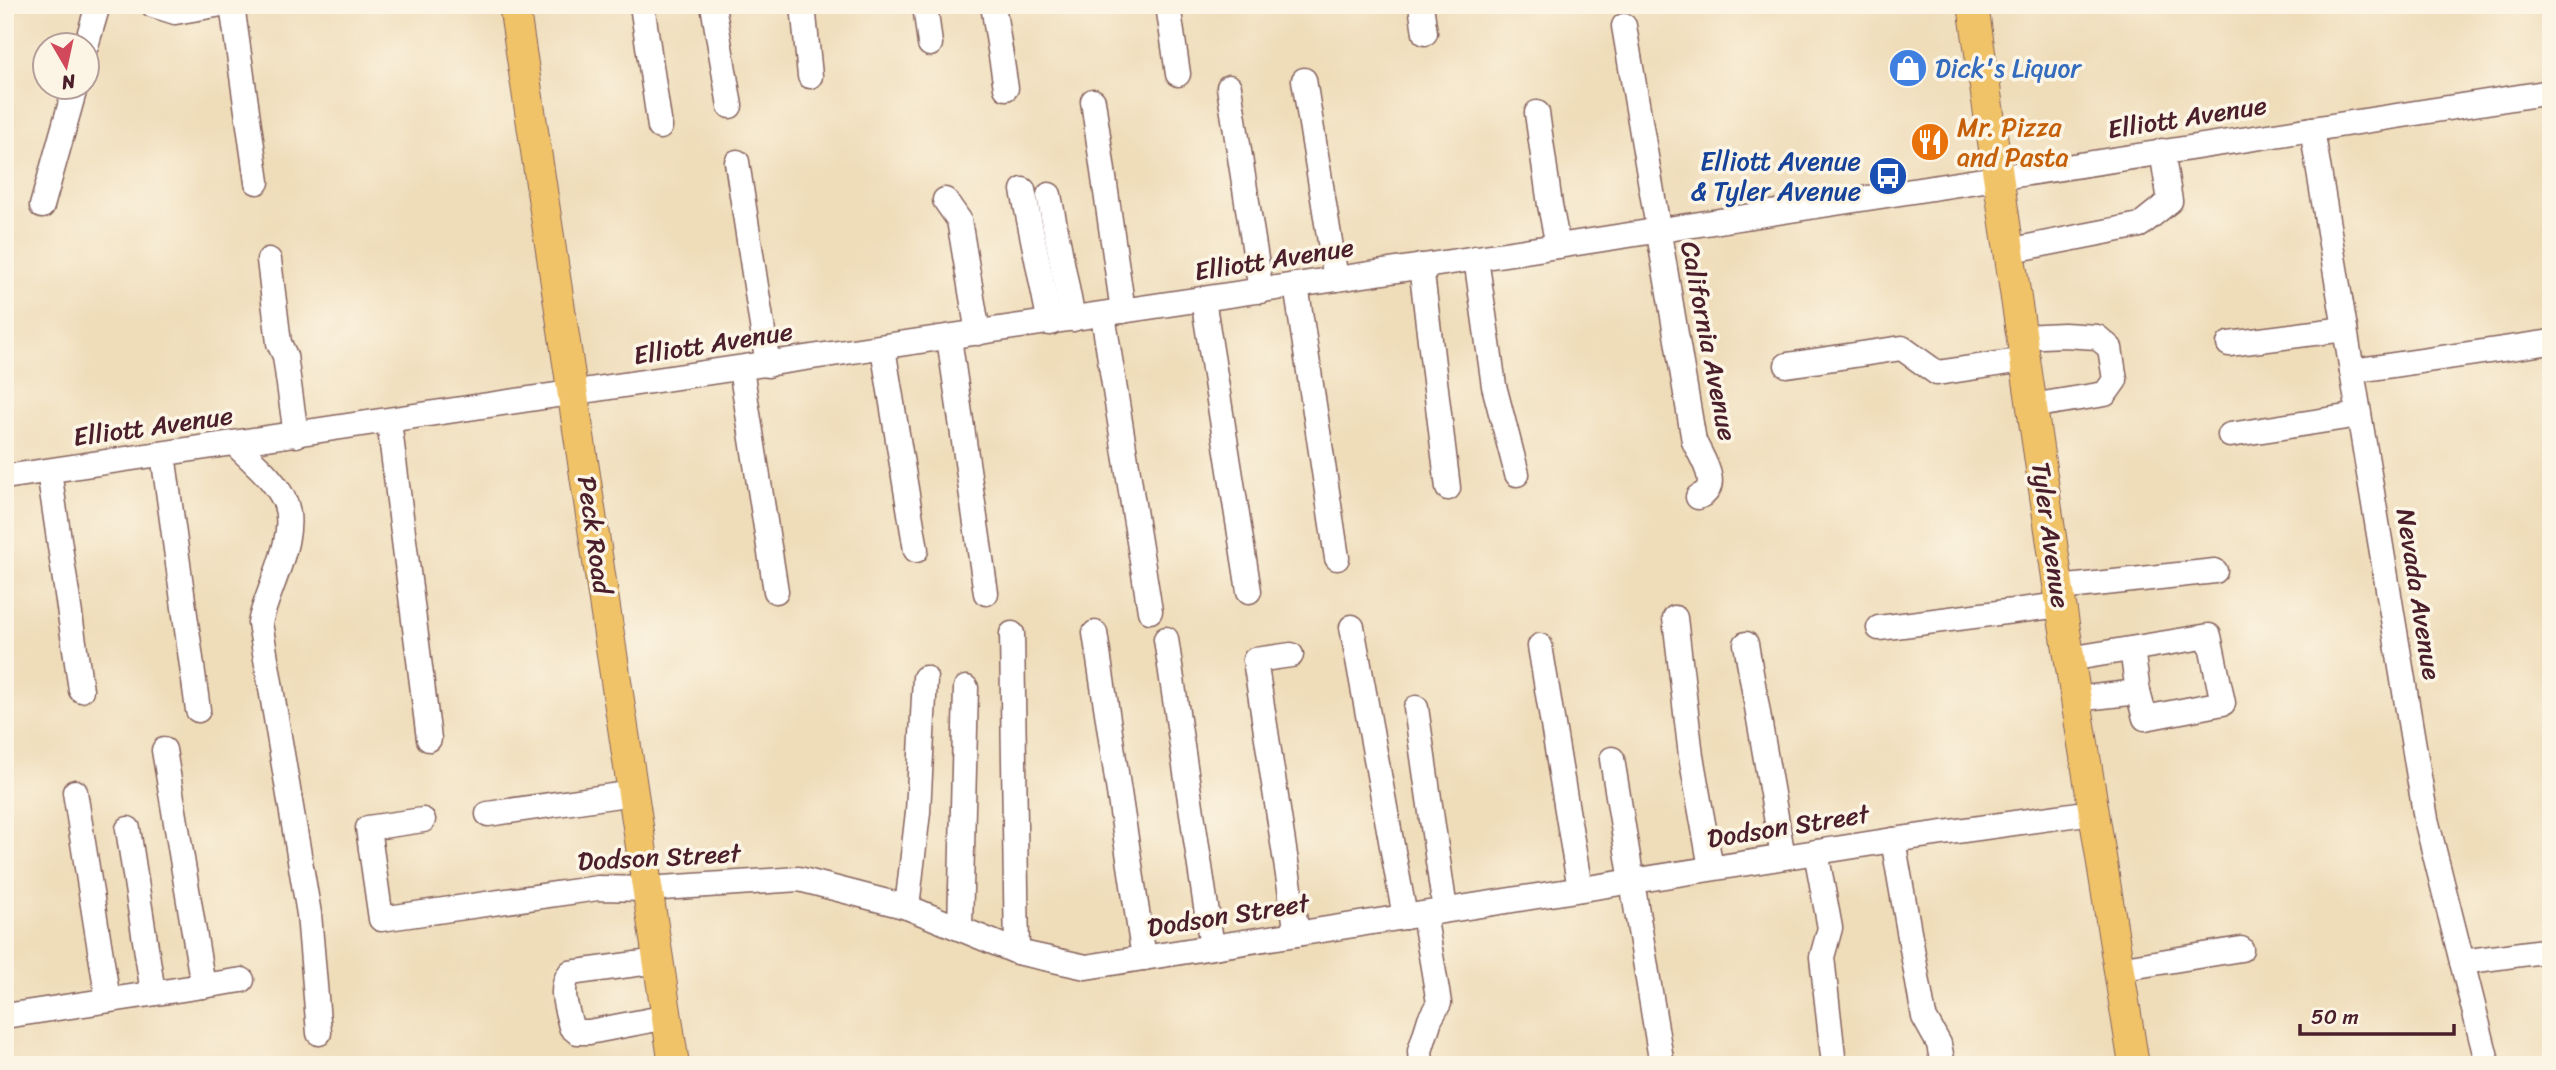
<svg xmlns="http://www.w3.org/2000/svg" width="2556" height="1070" font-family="Sriracha,sans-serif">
<rect width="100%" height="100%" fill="#fcf5e5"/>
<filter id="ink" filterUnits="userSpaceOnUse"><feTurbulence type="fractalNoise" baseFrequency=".0143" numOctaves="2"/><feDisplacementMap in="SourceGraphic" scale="14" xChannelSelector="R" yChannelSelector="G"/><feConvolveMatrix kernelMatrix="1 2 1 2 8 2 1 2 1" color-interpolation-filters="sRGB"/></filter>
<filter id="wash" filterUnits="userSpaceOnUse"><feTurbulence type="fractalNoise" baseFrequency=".00686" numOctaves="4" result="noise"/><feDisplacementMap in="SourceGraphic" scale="28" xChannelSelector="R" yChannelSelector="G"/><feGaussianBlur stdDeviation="1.57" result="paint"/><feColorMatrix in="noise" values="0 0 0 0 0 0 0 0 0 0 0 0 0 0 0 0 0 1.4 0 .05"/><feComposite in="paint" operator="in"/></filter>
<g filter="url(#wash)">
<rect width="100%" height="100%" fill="#efddba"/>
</g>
<g filter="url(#ink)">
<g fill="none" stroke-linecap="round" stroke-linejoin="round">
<!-- minor casing -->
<g stroke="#84625d" stroke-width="27">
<g id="minor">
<polyline points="153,5 175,12 216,5"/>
<polyline points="232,5 257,182"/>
<polyline points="642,5 660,127"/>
<polyline points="713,5 730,106"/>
<polyline points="803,5 810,76"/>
<polyline points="925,5 930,44"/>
<polyline points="993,5 1006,88"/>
<polyline points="1168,5 1178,74"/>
<polyline points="1421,5 1425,33"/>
<path d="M1624 26 1694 441C1700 456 1724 487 1698 497"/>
<polyline points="86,46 98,5"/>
<polyline points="1304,80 1336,279"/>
<polyline points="1229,87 1261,291"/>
<polyline points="1093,101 1123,311"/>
<polyline points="1537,113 1550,205 1558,246"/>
<polyline points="2312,129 2426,819 2488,1065"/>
<polyline points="737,162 768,365"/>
<polyline points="1023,190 1050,323"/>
<polyline points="1049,195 1073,319"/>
<polyline points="945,200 959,220 978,333"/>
<polyline points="42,206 75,88"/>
<polyline points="2008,251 2140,225 2170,201 2162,151"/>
<polyline points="1476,258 1494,386 1517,474"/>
<polyline points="269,260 279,343 285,356 296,435"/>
<polyline points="1421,266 1448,488"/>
<polyline points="1296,285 1337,558"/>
<polyline points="1203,299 1249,591"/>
<polyline points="1103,315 1150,611"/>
<polyline points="2021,337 2064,335 2097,337 2110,348 2115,380 2105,394 2031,406"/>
<polyline points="949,338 986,593"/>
<polyline points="2229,344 2345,329"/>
<polyline points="883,348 916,550"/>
<polyline points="1787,365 1902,348 1937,373 2024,360"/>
<polyline points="741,369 776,591"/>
<polyline points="2352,371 2551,342"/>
<polyline points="389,421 429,739"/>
<polyline points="2230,435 2359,415"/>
<path d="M235 444C252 461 275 479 285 502 299 536 267 589 260 623L309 914 319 1033"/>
<polyline points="163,454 198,710"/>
<polyline points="49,471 81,690"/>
<polyline points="5,477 1558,246 2551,92"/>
<polyline points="2059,588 2215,571"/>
<polyline points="1675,618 1691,756 1711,868"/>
<polyline points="1352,627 1405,917"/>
<polyline points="1879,628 2061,605"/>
<polyline points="1095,633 1144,958"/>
<polyline points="1012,634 1017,952"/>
<polyline points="1166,639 1212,947"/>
<polyline points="1746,644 1783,857"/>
<polyline points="1540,646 1580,889"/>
<polyline points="2132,649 2138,692"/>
<polyline points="1291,655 1255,660 1297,934"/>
<polyline points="2069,659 2209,636 2223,703 2145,718 2138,692 2076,699"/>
<polyline points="1416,708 1445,910"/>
<polyline points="164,750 203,986"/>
<polyline points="1612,759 1662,1065"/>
<polyline points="75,792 108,1000"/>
<polyline points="488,814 633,793"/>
<polyline points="423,820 368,828 381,919 598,888 647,889 799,879 907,907 1017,952 1086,967 1893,840 2093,812"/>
<polyline points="128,829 153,993"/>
<polyline points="1893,840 1924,1017 1939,1044 1943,1065"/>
<polyline points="1816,852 1830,928 1822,957 1834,1065"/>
<polyline points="907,907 918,812 925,678"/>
<polyline points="960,928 966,688"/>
<path d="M658 961 570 973C558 989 567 1009 571 1027L577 1032H589L667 1017"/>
<polyline points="2462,962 2551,950"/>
<polyline points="2118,969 2241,949"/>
<polyline points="5,1016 242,980"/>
<polyline points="1421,1065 1420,1051 1430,1019 1439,1003 1424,914"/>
</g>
</g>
<!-- major casing -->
<g stroke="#84625d" stroke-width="32">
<g id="major">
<polyline points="514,5 674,1065"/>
<polyline points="1973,5 2061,605 2134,1065"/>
</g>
</g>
<!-- minor -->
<use href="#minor" stroke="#fff" stroke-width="24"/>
<!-- major -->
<use href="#major" stroke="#f1c369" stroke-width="30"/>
</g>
</g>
<!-- icons -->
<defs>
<g id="shop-disc" transform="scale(2.0125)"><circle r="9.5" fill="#3f7fe0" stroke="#fcf5e5"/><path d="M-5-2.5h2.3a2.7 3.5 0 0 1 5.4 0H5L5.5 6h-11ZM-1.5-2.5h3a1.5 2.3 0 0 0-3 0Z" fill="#fff"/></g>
<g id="restaurant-disc" transform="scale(2.0125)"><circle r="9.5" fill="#e8710a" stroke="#fcf5e5"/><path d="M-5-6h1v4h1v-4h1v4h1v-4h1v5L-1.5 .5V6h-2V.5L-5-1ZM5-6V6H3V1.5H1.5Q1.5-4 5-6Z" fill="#fff"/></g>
<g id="bus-disc" transform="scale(2.0125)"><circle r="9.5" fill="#1a4fb4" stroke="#fcf5e5"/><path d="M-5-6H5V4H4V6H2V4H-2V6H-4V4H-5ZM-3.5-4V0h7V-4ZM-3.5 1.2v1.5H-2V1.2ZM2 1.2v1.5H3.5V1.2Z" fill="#fff"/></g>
</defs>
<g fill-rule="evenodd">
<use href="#shop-disc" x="1908" y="68"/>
<use href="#restaurant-disc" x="1930" y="142"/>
<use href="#bus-disc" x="1888" y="176"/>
</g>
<g text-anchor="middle" stroke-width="7" stroke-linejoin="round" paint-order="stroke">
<!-- shop labels -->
<g font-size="26" fill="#366cbe" stroke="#fcf5e5" text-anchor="start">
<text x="1935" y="77">Dick's Liquor</text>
</g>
<!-- street labels -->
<g font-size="26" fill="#4a1f2b" stroke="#fcf5e5">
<text transform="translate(2187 117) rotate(-9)" y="9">Elliott Avenue</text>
<text transform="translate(1274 259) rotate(-9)" y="9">Elliott Avenue</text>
<text transform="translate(1709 341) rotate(79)" y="9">California Avenue</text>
<text transform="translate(713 343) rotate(-9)" y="9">Elliott Avenue</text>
<text transform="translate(153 426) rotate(-8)" y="9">Elliott Avenue</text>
<text transform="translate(595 535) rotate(82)" y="9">Peck Road</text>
<text transform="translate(2051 535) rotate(82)" y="9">Tyler Avenue</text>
<text transform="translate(2419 594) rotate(81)" y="9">Nevada Avenue</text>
<text transform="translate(1788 826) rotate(-9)" y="9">Dodson Street</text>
<text transform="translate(659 857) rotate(-3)" y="9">Dodson Street</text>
<text transform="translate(1228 915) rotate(-9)" y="9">Dodson Street</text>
</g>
<!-- food labels -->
<g font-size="26" fill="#c56008" stroke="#fcf5e5" text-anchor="start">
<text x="1957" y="136">Mr. Pizza<tspan x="1957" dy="30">and Pasta</tspan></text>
</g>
<!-- transit labels -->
<g font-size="26" fill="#164399" stroke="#fcf5e5" text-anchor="end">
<text x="1861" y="170">Elliott Avenue<tspan x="1861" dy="30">&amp; Tyler Avenue</tspan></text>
</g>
</g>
<!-- margin -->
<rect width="2556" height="1070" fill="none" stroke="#fcf5e5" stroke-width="28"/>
<!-- north arrow -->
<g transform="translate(66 66) rotate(171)"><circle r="33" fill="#fcf5e5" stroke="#b59f9b" stroke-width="2"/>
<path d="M0-5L12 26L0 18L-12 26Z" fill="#d1495b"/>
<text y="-10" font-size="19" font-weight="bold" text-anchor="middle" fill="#4a1f2b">N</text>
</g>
<!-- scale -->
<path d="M2300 1024v10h154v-10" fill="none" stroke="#4a1f2b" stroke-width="3.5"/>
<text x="2311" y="1024" font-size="21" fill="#4a1f2b" stroke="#fcf5e5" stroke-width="5" paint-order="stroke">50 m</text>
</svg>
